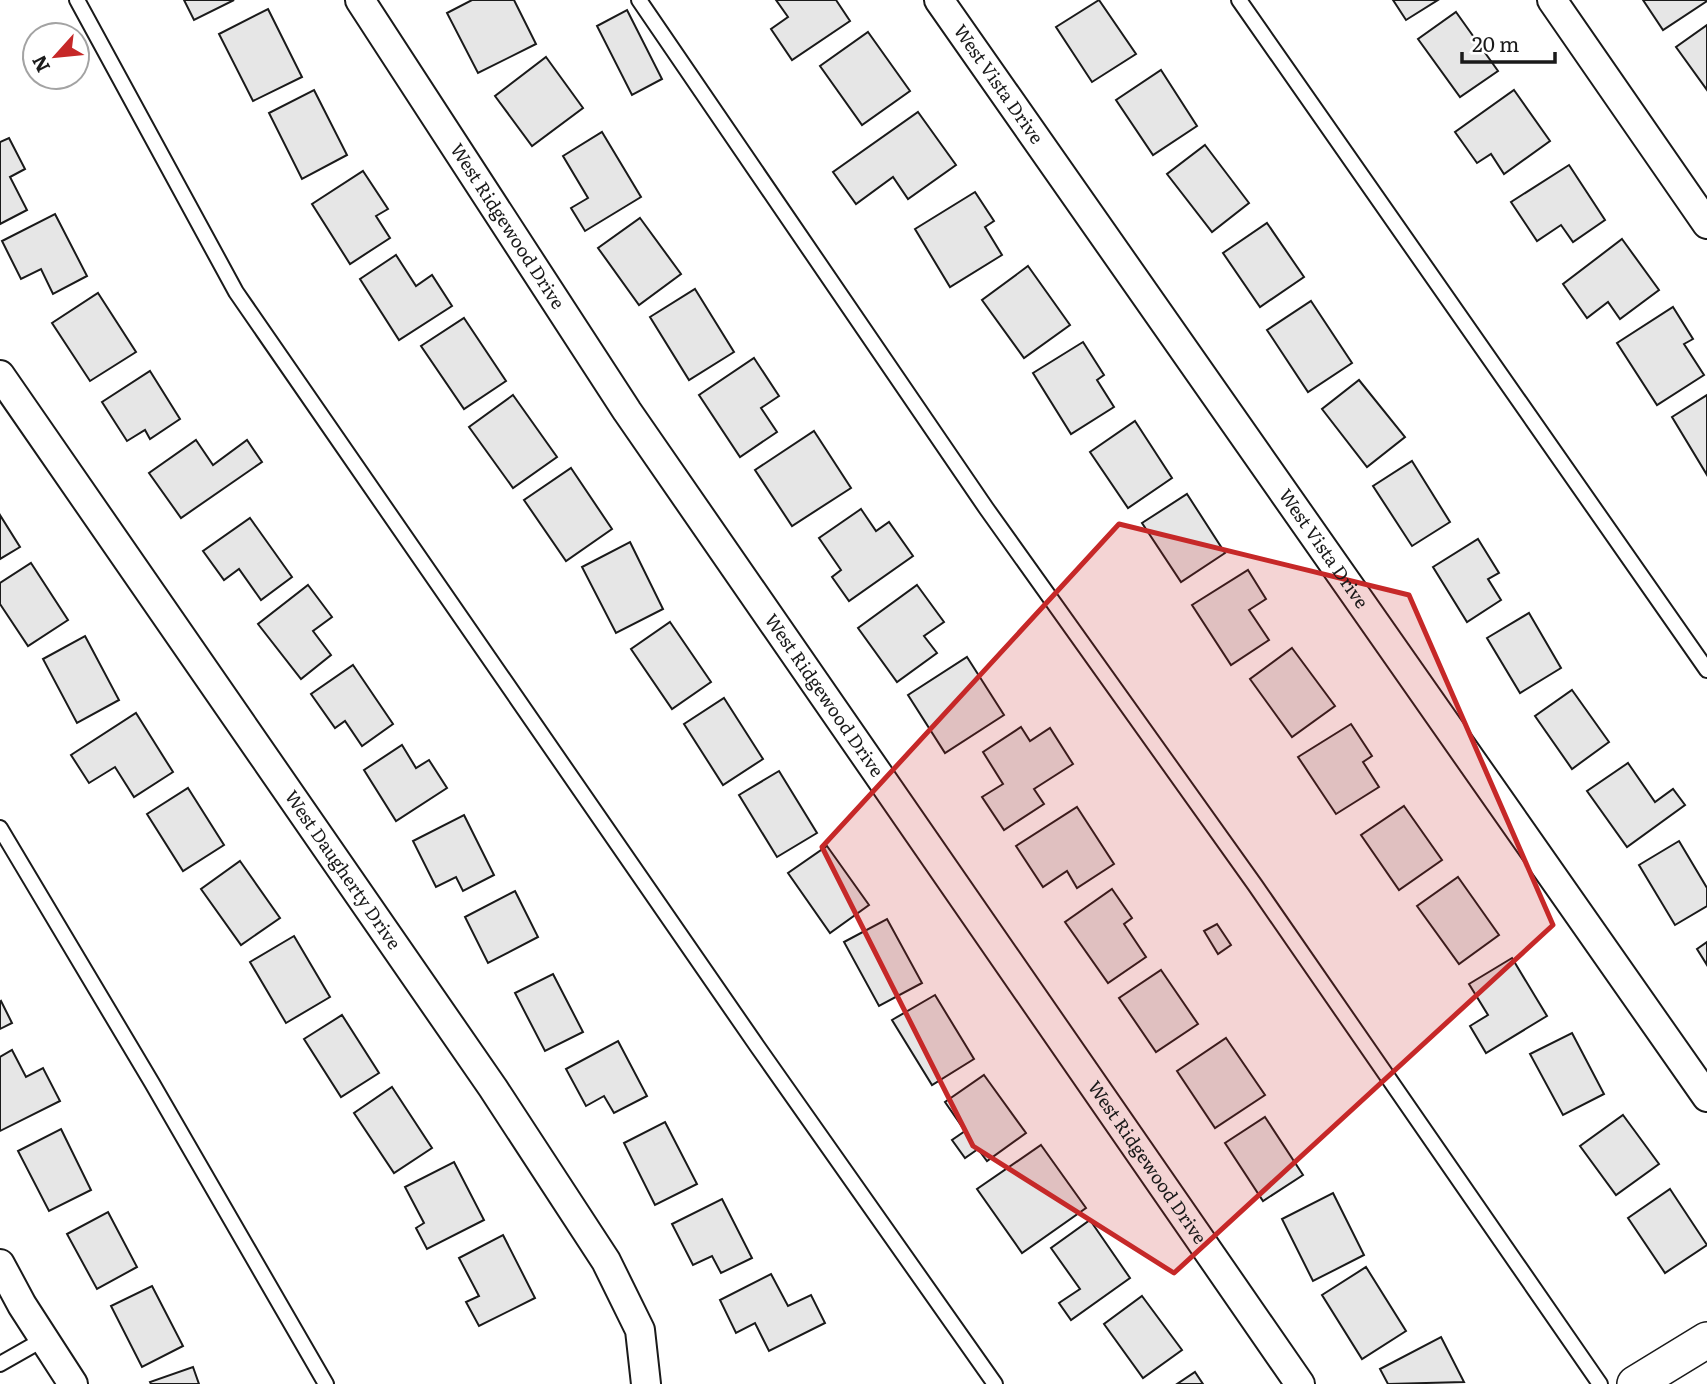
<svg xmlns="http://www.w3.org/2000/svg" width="1707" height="1384" font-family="Literata,serif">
<rect width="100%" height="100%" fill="#fff"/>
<!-- building -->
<g fill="#e6e6e6" stroke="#1a1a1a" stroke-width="2">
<polygon points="184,0 234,0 194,20"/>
<polygon points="472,0 514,0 536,44 478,73 447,13"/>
<polygon points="776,0 836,0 850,21 792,60 771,29 788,17"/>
<polygon points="1099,0 1136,54 1092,82 1056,27"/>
<polygon points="1393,0 1438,0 1406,20"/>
<polygon points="1643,0 1707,0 1707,1 1663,30"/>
<polygon points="268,9 302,77 253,101 219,34"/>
<polygon points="627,10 662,79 632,95 597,26"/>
<polygon points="1456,12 1498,71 1460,97 1418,39"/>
<polygon points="1707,25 1707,90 1676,47"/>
<polygon points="868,32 910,91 862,125 820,66"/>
<polygon points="546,57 583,108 532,146 495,96"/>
<polygon points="1161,70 1197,126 1153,155 1116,100"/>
<polygon points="314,90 347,155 302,179 269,113"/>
<polygon points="1514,90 1550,141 1504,174 1491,154 1477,163 1455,132"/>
<polygon points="918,112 956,165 908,199 893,177 856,204 833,172"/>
<polygon points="602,132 641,197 585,231 571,208 588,198 563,156"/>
<polygon points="9,138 25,169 10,177 27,210 0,224 0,142"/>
<polygon points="1205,145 1249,203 1212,232 1167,174"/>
<polygon points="1569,165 1605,220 1573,242 1561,225 1537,241 1511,202"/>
<polygon points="363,171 388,209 376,216 390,238 350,264 312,204"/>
<polygon points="975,192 994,221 985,227 1002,255 950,287 915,229"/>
<polygon points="55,214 87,276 53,294 41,269 21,279 2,241"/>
<polygon points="640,218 681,274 639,305 598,248"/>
<polygon points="1267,223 1304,277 1260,307 1223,253"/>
<polygon points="1622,239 1659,290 1620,319 1608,302 1587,318 1563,284"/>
<polygon points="396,255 416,286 432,275 452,306 399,340 360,279"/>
<polygon points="1028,266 1070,325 1024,358 982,300"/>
<polygon points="695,289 734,352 689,380 650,317"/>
<polygon points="98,293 136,352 90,381 52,323"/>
<polygon points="1311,301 1352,363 1308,392 1267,330"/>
<polygon points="1673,307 1693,339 1684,344 1704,375 1657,405 1617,343"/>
<polygon points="464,318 506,381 464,409 421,346"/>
<polygon points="1083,342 1104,375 1097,380 1114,407 1071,434 1033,373"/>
<polygon points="754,358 779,396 761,408 777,432 740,457 699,395"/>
<polygon points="150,371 180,419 150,439 145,430 127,441 102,402"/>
<polygon points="1359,380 1405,437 1367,467 1322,409"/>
<polygon points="513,395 557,457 513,488 469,427"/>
<polygon points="1707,395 1707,475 1672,417"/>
<polygon points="1135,421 1172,478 1128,508 1090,452"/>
<polygon points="814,431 851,488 792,526 755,470"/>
<polygon points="196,440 213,465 247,440 262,462 181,518 149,473"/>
<polygon points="1412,461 1450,522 1412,546 1373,486"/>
<polygon points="571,468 612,529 566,561 524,500"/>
<polygon points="1187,494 1225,553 1181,582 1142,523"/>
<polygon points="861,509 876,531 889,522 913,556 849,601 832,577 841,570 819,538"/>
<polygon points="0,515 20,547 0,559"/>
<polygon points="250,518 292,577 261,600 239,569 224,580 203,551"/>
<polygon points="1478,539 1499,573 1488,579 1501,600 1467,622 1433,567"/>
<polygon points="630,542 663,609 616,633 582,567"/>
<polygon points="31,563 68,620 28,646 0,604 0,583"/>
<polygon points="1248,570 1266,599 1249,610 1269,640 1231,665 1192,605"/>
<polygon points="308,585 332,617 313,631 331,655 301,679 258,624"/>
<polygon points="917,585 944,622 924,636 937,653 897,682 858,628"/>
<polygon points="1529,613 1561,668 1520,693 1487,638"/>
<polygon points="670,622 711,682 672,709 631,649"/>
<polygon points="85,636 119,700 77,723 43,659"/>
<polygon points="1292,648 1335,706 1292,737 1250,679"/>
<polygon points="967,657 1004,715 945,753 908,695"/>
<polygon points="353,665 393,724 362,746 345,721 335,728 311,694"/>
<polygon points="1572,690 1609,742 1572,769 1535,716"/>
<polygon points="724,698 763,759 723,785 684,724"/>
<polygon points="136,713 173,772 134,797 115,767 89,783 71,755"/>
<polygon points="1351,724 1372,756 1363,762 1379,787 1336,814 1298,757"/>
<polygon points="1021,727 1030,741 1050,728 1073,764 1034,789 1044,804 1004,830 982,797 1003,784 983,752"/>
<polygon points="402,745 416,768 429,760 447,788 396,821 364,770"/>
<polygon points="1628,763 1655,802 1673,789 1685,805 1627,847 1587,791"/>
<polygon points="779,771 817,833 777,857 739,795"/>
<polygon points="188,788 224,845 183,871 147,814"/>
<polygon points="1404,806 1442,860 1399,890 1361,835"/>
<polygon points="1077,807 1114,864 1077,888 1067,871 1043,887 1016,846"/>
<polygon points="464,815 494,875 463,891 456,877 436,887 413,841"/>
<polygon points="1679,841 1707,888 1707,906 1675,925 1639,865"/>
<polygon points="827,846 869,905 830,933 788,873"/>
<polygon points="240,861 280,918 241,945 201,889"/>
<polygon points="1458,877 1499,935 1459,964 1417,906"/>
<polygon points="1112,889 1132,918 1124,924 1146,957 1108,983 1065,922"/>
<polygon points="515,891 538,937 488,963 465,917"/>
<polygon points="887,919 922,983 879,1006 844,942"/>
<polygon points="1217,924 1231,945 1218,954 1204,931"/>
<polygon points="294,936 330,997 286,1023 250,962"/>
<polygon points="1707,942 1707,965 1697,949"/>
<polygon points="1512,958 1547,1016 1486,1053 1470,1026 1488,1015 1469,984"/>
<polygon points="1161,970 1198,1024 1156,1052 1119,998"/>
<polygon points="553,974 583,1032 545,1051 515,993"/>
<polygon points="935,995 974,1059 932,1085 892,1020"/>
<polygon points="1,1001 12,1023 0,1029 0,1002"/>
<polygon points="342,1015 379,1073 341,1097 304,1039"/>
<polygon points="1572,1033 1604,1094 1563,1115 1530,1054"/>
<polygon points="1226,1038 1265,1095 1215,1128 1177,1071"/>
<polygon points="618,1041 647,1096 614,1113 604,1096 586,1106 566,1069"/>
<polygon points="12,1050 26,1077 43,1068 60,1101 0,1131 0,1057"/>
<polygon points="984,1075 1026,1133 987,1161 978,1149 965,1158 952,1140 965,1131 945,1102"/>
<polygon points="392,1087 432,1148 394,1173 354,1113"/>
<polygon points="1623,1115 1659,1164 1616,1195 1580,1146"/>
<polygon points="1265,1117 1303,1175 1263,1201 1225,1143"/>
<polygon points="665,1122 697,1184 655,1205 624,1143"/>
<polygon points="61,1129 91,1190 49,1211 18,1151"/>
<polygon points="1041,1145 1086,1208 1022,1253 977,1189"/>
<polygon points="454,1162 484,1220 427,1249 416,1228 424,1223 405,1187"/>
<polygon points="1670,1189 1707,1245 1665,1273 1628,1218"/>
<polygon points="1333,1193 1364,1255 1313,1281 1282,1219"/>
<polygon points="722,1199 752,1258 721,1273 712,1256 693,1265 672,1224"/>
<polygon points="108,1212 137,1267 97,1289 67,1234"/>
<polygon points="1090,1220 1130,1278 1071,1320 1059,1303 1080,1289 1051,1248"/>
<polygon points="503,1235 535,1298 479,1326 466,1302 479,1296 459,1258"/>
<polygon points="1366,1267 1406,1331 1362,1359 1322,1295"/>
<polygon points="771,1274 788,1306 811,1295 825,1323 769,1351 755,1323 736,1333 720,1300"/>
<polygon points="152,1286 183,1346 142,1367 111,1306"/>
<polygon points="1142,1296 1182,1350 1143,1378 1104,1324"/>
<polygon points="1441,1337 1464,1382 1388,1384 1380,1369"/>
<polygon points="193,1367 199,1384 151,1384 150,1382"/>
<polygon points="1195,1372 1203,1384 1177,1384"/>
</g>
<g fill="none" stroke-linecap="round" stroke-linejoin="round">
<!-- service casing -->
<g stroke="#1a1a1a" stroke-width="18">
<g id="service">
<polyline points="77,0 236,292 757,1046 995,1384"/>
<polyline points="639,0 986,508 1255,885 1600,1384"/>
<polyline points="1239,0 1707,670"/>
<polyline points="0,828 152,1083 326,1384"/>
<polyline points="0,1364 44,1339"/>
</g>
</g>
<!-- minor casing -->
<g stroke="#1a1a1a" stroke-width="32">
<g id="minor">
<path id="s1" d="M360 0 627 411 1300 1384"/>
<path id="s2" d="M939 0 1707 1097"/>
<polyline points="1552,0 1707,224"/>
<path id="s3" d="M0 375 493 1088 606 1261 640 1330 646 1384"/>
<polyline points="0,1264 22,1305 73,1384"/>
</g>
</g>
<!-- tertiary casing -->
<g stroke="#1a1a1a" stroke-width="38">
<polyline id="tertiary" points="1635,1384 1707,1340"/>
</g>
<!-- service -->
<use href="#service" stroke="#fff" stroke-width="14"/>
<!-- minor -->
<use href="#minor" stroke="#fff" stroke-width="28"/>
<!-- tertiary -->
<use href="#tertiary" stroke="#fff" stroke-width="35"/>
</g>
<!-- marked area -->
<path fill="#c62828" fill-opacity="0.2" stroke="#c62828" stroke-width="5" stroke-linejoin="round" d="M1119 524 1409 595 1553 925 1174 1273 973 1146 822 847Z"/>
<g text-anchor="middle" stroke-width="5" stroke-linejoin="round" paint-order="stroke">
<!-- street labels -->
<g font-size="18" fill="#1a1a1a" stroke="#fff">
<text dy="6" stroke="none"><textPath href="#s2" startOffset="103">West Vista Drive</textPath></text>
<text dy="6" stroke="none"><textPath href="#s1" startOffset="270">West Ridgewood Drive</textPath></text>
<text dy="6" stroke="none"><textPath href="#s2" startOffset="670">West Vista Drive</textPath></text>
<text dy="6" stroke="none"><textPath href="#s1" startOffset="836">West Ridgewood Drive</textPath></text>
<text dy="6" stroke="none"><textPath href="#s3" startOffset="602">West Daugherty Drive</textPath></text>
<text dy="6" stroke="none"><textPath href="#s1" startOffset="1404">West Ridgewood Drive</textPath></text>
</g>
</g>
<!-- north arrow -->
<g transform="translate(56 56) rotate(243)"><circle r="33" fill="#ffffff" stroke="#a3a3a3" stroke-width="2"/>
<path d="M0-5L12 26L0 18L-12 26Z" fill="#c62828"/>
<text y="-10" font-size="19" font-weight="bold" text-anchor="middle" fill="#1a1a1a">N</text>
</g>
<!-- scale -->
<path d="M1462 52v10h93v-10" fill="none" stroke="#1a1a1a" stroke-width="3.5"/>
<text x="1472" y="52" font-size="21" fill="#1a1a1a" stroke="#ffffff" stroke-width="5" paint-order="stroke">20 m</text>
</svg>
